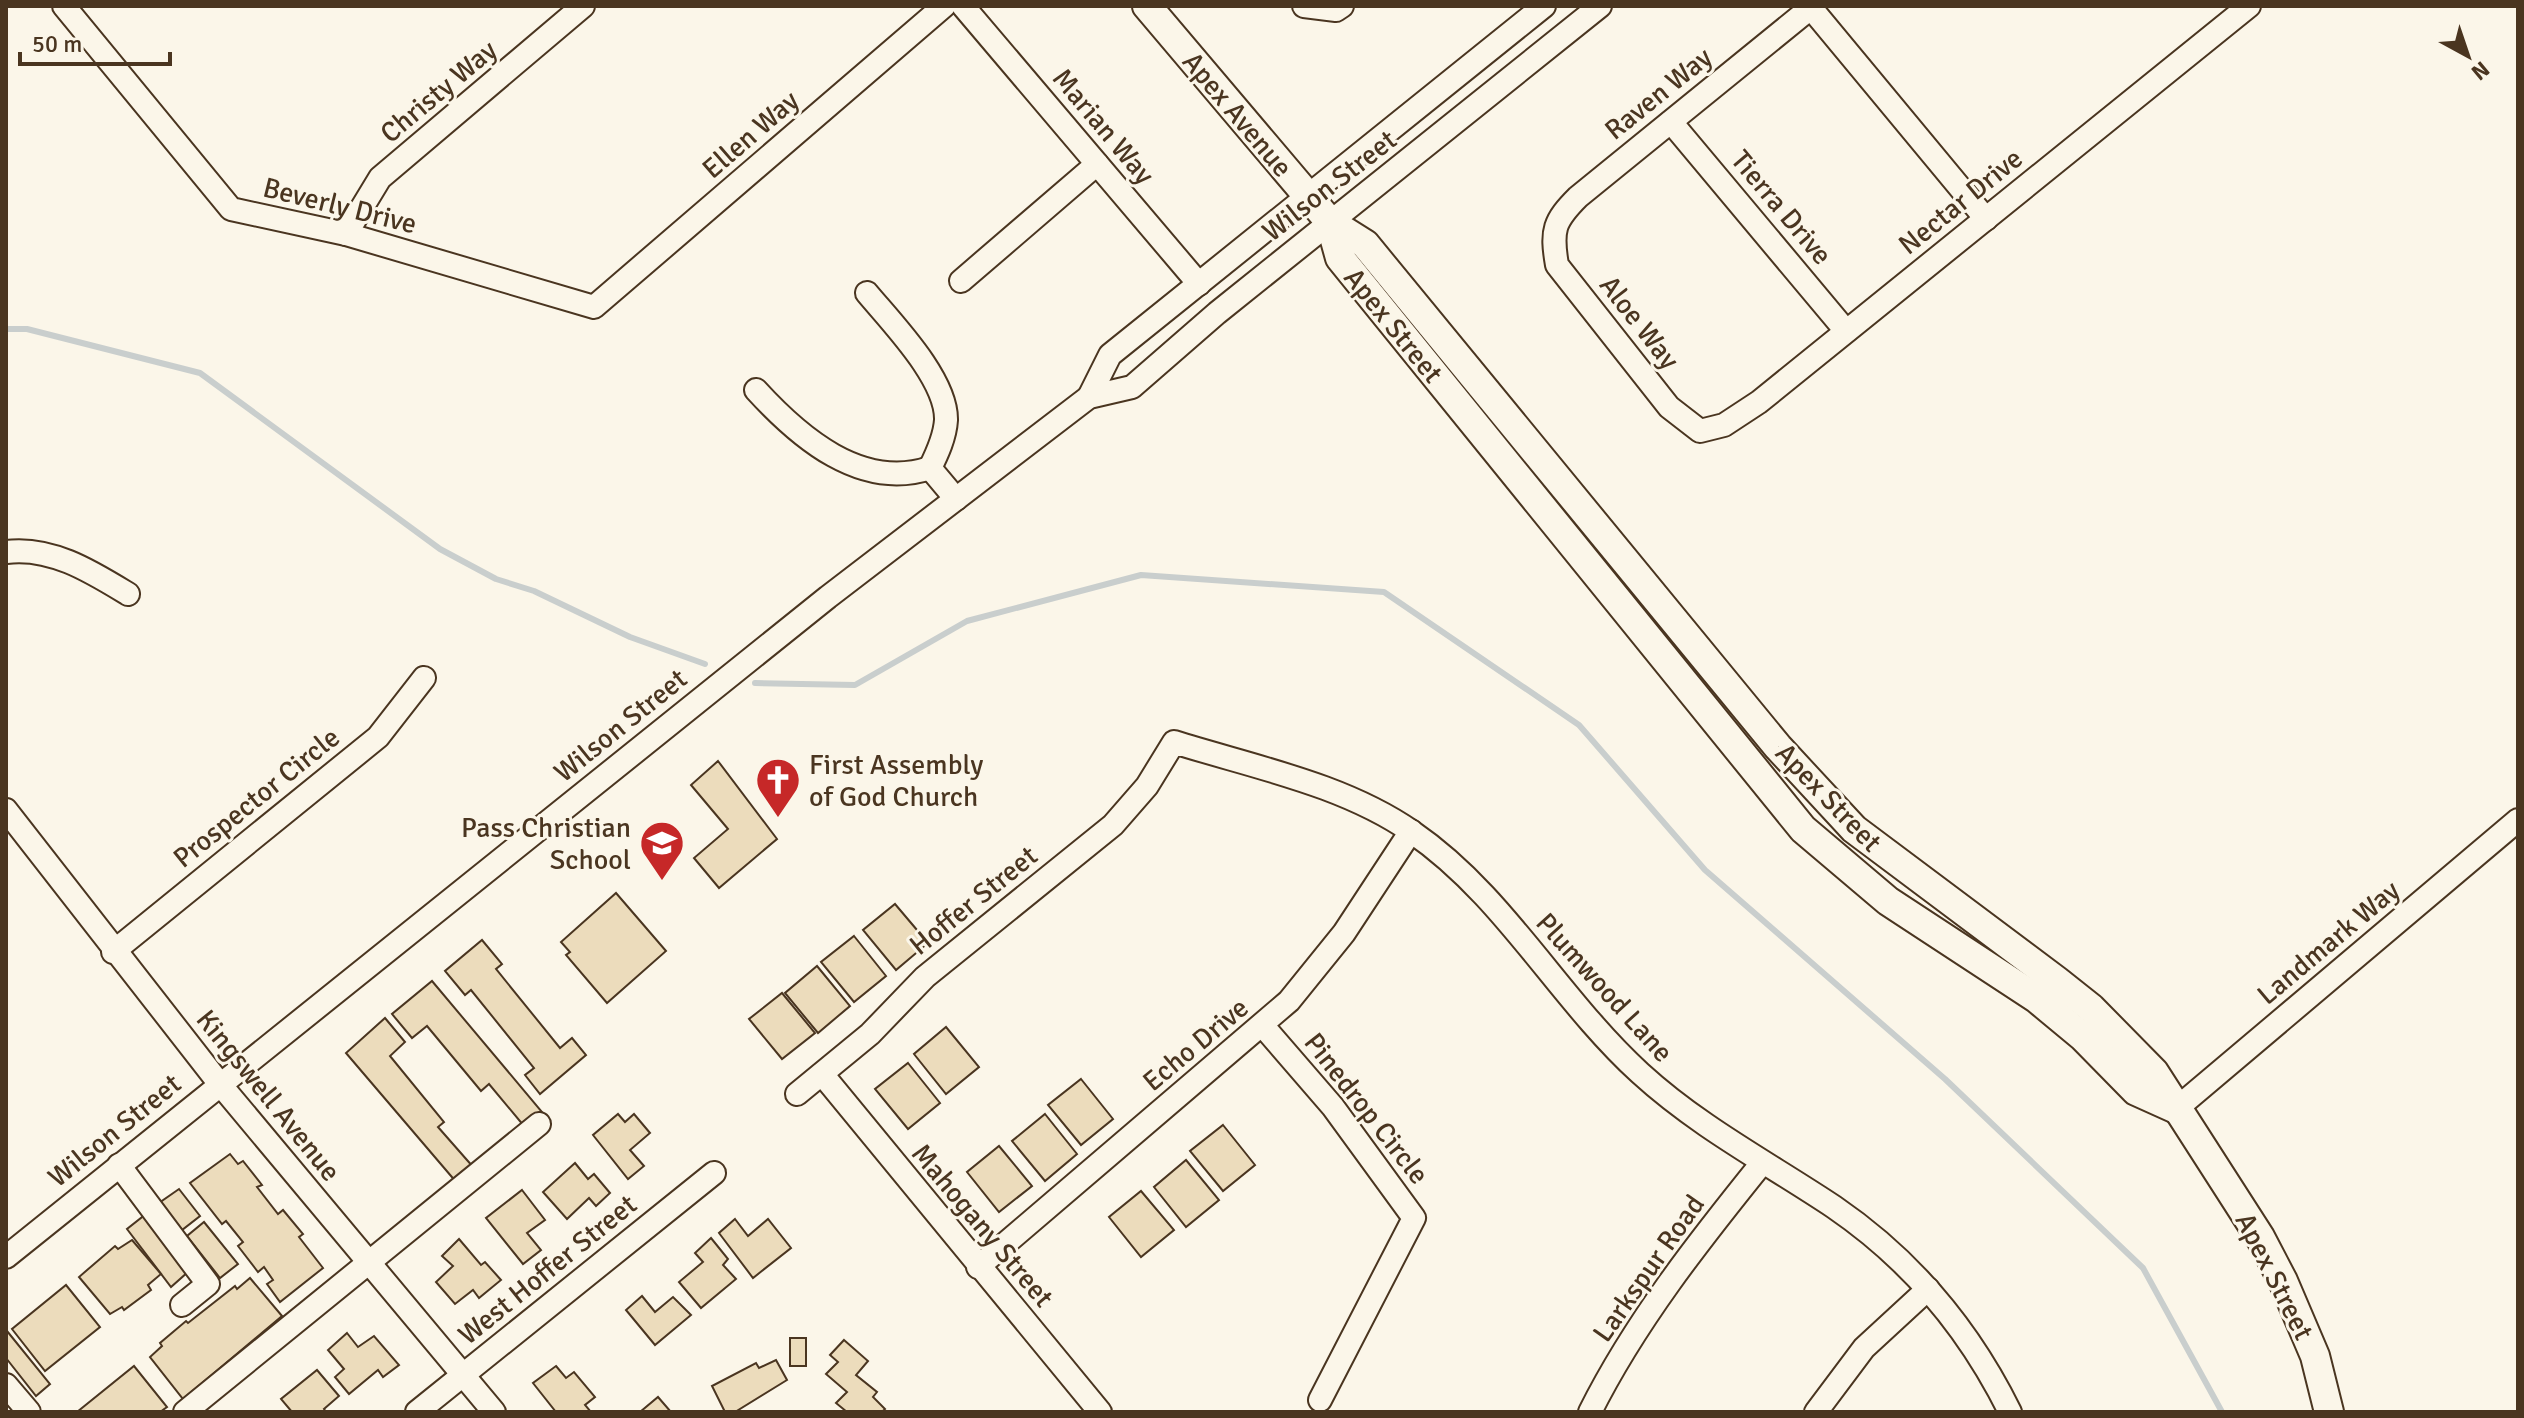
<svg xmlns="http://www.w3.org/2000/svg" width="2524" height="1418" font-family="Signika,sans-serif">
<rect width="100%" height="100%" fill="#fbf6e9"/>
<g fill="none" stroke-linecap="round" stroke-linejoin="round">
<!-- stream -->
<g stroke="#c9cecd" stroke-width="6">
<polyline points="6,329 27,329 200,373 440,549 496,579 534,591 630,637 705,664"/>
<polyline points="755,683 855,685 967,621 1141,575 1384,592 1579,725 1705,870 1945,1079 2143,1268 2222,1412"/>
</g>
</g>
<!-- building -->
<g fill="#ecdcbc" stroke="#4a3520" stroke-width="2">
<polygon points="718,761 777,839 719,888 694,858 728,829 691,785"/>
<polygon points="616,893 666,951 607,1003 566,955 570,952 561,942"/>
<polygon points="895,904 928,943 896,970 863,930"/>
<polygon points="854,936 886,976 854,1002 821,962"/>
<polygon points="482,940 502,964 496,969 560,1048 572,1038 586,1055 540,1094 525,1075 534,1068 471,990 465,995 445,971"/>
<polygon points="817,966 850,1006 818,1033 785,993"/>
<polygon points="432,981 542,1112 524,1126 489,1084 481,1091 427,1026 412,1038 392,1014"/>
<polygon points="782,993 815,1033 782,1059 749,1019"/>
<polygon points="385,1018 405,1042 390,1056 444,1122 438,1127 474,1168 457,1183 346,1053"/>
<polygon points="946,1027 979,1067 946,1094 914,1054"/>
<polygon points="908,1063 940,1103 908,1129 875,1089"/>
<polygon points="1081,1079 1113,1119 1081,1145 1048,1105"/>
<polygon points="618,1114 625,1122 634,1114 650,1133 630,1150 644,1166 628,1179 593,1135"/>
<polygon points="1045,1114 1077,1154 1045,1181 1012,1141"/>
<polygon points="1223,1125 1255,1165 1223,1191 1190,1151"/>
<polygon points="999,1146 1032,1186 999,1212 967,1172"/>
<polygon points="230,1154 238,1164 243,1161 262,1185 257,1187 278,1214 283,1210 303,1234 299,1237 323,1268 280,1302 267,1284 273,1280 264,1267 258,1272 238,1246 243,1242 226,1221 222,1224 190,1183"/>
<polygon points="1186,1160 1219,1200 1186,1227 1154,1187"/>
<polygon points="575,1163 588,1179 594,1174 610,1193 596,1206 589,1198 567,1219 543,1192"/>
<polygon points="179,1189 200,1216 182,1230 159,1203"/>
<polygon points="522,1190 545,1220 527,1233 541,1250 523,1264 486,1218"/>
<polygon points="1141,1191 1174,1230 1141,1257 1109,1217"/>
<polygon points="146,1214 189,1271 171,1287 127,1229"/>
<polygon points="735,1219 748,1236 768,1219 791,1248 753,1278 719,1233"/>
<polygon points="204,1222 238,1264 220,1278 187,1236"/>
<polygon points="711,1238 728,1259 723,1265 736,1279 701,1308 679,1282 703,1262 695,1253"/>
<polygon points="459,1239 481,1265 485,1262 501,1280 479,1298 473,1290 455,1304 436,1282 453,1266 442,1256"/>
<polygon points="132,1240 161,1274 148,1285 151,1290 124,1310 122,1307 110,1314 79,1277 115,1246 118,1249"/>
<polygon points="250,1278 282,1316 183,1399 150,1357 162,1346 160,1343 186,1321 188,1323 235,1286 237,1289"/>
<polygon points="66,1285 100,1327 45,1371 12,1329"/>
<polygon points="642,1296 655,1312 673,1297 691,1315 655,1345 626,1310"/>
<polygon points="7,1331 50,1384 36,1396 6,1358"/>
<polygon points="347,1333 358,1347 374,1336 399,1365 383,1377 378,1370 349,1394 335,1377 344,1369 328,1350"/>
<rect x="790" y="1338" width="16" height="28"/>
<polygon points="844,1340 868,1361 856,1375 877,1392 873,1397 885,1409 882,1412 847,1412 836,1403 847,1392 826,1374 838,1362 830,1355"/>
<polygon points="776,1360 787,1380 735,1412 725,1412 712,1386 756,1363 759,1368"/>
<polygon points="134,1366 167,1407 160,1412 77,1412"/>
<polygon points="556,1366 566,1378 574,1372 595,1397 585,1405 591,1412 556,1412 533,1383"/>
<polygon points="317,1370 339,1396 324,1409 326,1412 292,1412 281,1399"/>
<polygon points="658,1397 671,1412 640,1412"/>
</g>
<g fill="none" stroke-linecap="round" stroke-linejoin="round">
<!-- minor casing -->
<g stroke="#4a3520" stroke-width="26">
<g id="minor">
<polyline points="64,6 231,209 346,234 594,307 944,6"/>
<polyline points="963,6 1199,284"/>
<polyline points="1304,6 1336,10 1342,6"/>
<path d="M1813 6 1578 197C1554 221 1551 230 1557 265L1669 407 1700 431 1724 425 1759 402 2249 6"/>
<polyline points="1811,8 1986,219"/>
<polyline points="1671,122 1846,331"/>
<polyline points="346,234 380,178 583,6"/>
<polyline points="961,281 1097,164"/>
<path d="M867 293C892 323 947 379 946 420 945 437 937 454 930 468L956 499"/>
<path d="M756 390C799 437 861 491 930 468"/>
<polyline points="1089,397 1110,355 1544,6"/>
<path d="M6 552C51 546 92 572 128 594"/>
<polyline points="6,810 219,1083 494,1412"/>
<polyline points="113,952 378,737 424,678"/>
<polyline points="1263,1026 1333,1107 1414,1218 1320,1400"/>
<polyline points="822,1074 1100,1412"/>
<path d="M797 1094 870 1034 925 977 1113 825 1147 786 1174 742C1253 767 1343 784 1412 832 1504 895 1558 998 1640 1073 1699 1127 1768 1163 1834 1207 1910 1259 1969 1329 2010 1412"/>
<polyline points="2176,1109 2518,820"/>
<polyline points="119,1165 208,1284 182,1305"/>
<polyline points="6,1257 828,597 1089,397 1132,387 1217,313 1600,6"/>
<polyline points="978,1267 1289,1001 1344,933 1411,831"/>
<polyline points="6,1385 29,1412"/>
<polyline points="185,1412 539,1124"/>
<polyline points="417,1412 714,1173"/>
<path d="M1590 1412C1635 1322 1699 1241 1762 1163"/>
<polyline points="1816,1412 1864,1348 1928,1289"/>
</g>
</g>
<!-- major casing -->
<g stroke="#4a3520" stroke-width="32">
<g id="major">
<polyline points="1147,6 1330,222 1365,244 1778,747 1854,829 2057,981 2091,1008 2154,1072 2260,1237 2283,1281 2315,1356 2329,1412"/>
<polyline points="1330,222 1340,258 1803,829 1888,901 2036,998 2083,1037 2136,1091 2176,1109"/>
</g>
</g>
<!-- minor -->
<use href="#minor" stroke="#fbf6e9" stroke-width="22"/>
<!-- major -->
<use href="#major" stroke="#fbf6e9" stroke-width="28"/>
</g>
<!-- icons -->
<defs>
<g id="church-pin" transform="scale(2.3)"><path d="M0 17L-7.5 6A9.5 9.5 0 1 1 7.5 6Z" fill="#c62828" stroke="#fbf6e9"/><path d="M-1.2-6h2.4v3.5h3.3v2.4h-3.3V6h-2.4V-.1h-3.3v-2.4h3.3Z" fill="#fff"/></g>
<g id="school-pin" transform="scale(2.3)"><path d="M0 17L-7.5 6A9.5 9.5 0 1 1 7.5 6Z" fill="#c62828" stroke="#fbf6e9"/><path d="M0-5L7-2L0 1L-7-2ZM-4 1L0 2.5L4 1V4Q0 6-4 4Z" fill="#fff"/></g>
</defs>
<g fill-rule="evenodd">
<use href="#church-pin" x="778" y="780"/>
<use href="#school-pin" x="662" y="843"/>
</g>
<g text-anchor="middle" stroke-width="6" stroke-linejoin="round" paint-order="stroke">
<!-- street labels -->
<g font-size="28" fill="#4a3520" stroke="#fbf6e9">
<text transform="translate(438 91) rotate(-40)" y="10">Christy Way</text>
<text transform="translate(1658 93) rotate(-39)" y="10">Raven Way</text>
<text transform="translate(1238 114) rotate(50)" y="10">Apex Avenue</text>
<text transform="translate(1104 126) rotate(50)" y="10">Marian Way</text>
<text transform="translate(750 134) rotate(-41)" y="10">Ellen Way</text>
<text transform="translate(1329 185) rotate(-38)" y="10">Wilson Street</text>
<text transform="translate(1960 201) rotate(-39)" y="10">Nectar Drive</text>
<text transform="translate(340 205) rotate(14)" y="10">Beverly Drive</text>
<text transform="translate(1782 207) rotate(50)" y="10">Tierra Drive</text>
<text transform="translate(1640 322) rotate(52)" y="10">Aloe Way</text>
<text transform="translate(1394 325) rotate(51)" y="10">Apex Street</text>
<text transform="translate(620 725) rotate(-39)" y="10">Wilson Street</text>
<text transform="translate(256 797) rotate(-39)" y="10">Prospector Circle</text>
<text transform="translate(1829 797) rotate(46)" y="10">Apex Street</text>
<text transform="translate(973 900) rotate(-39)" y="10">Hoffer Street</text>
<text transform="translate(2328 942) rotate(-40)" y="10">Landmark Way</text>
<text transform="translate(1605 987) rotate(48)" y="10">Plumwood Lane</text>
<text transform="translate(1195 1044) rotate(-40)" y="10">Echo Drive</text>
<text transform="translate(269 1095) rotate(51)" y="10">Kingswell Avenue</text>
<text transform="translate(1367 1108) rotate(52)" y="10">Pinedrop Circle</text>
<text transform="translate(114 1130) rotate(-39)" y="10">Wilson Street</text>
<text transform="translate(983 1225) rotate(50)" y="10">Mahogany Street</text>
<text transform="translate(1648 1268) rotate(-55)" y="10">Larkspur Road</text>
<text transform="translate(547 1269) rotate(-39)" y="10">West Hoffer Street</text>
<text transform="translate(2275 1276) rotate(63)" y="10">Apex Street</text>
</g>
<!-- poi labels -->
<g font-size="28" fill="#4a3520" stroke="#fbf6e9" text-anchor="start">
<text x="809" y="774">First Assembly<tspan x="809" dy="32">of God Church</tspan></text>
<text x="631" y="837" text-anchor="end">Pass Christian<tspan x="631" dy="32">School</tspan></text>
</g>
</g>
<!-- border -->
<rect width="2524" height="1418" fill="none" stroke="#4a3520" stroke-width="16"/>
<!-- north arrow -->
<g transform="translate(2468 56) rotate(140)" stroke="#fbf6e9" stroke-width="6" paint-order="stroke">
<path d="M0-6L14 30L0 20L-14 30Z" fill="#4a3520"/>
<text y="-12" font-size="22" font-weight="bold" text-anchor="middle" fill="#4a3520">N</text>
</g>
<!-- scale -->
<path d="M20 52v12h150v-12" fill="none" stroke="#4a3520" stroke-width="4"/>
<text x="32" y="52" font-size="24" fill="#4a3520" stroke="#fbf6e9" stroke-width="6" paint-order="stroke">50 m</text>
</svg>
